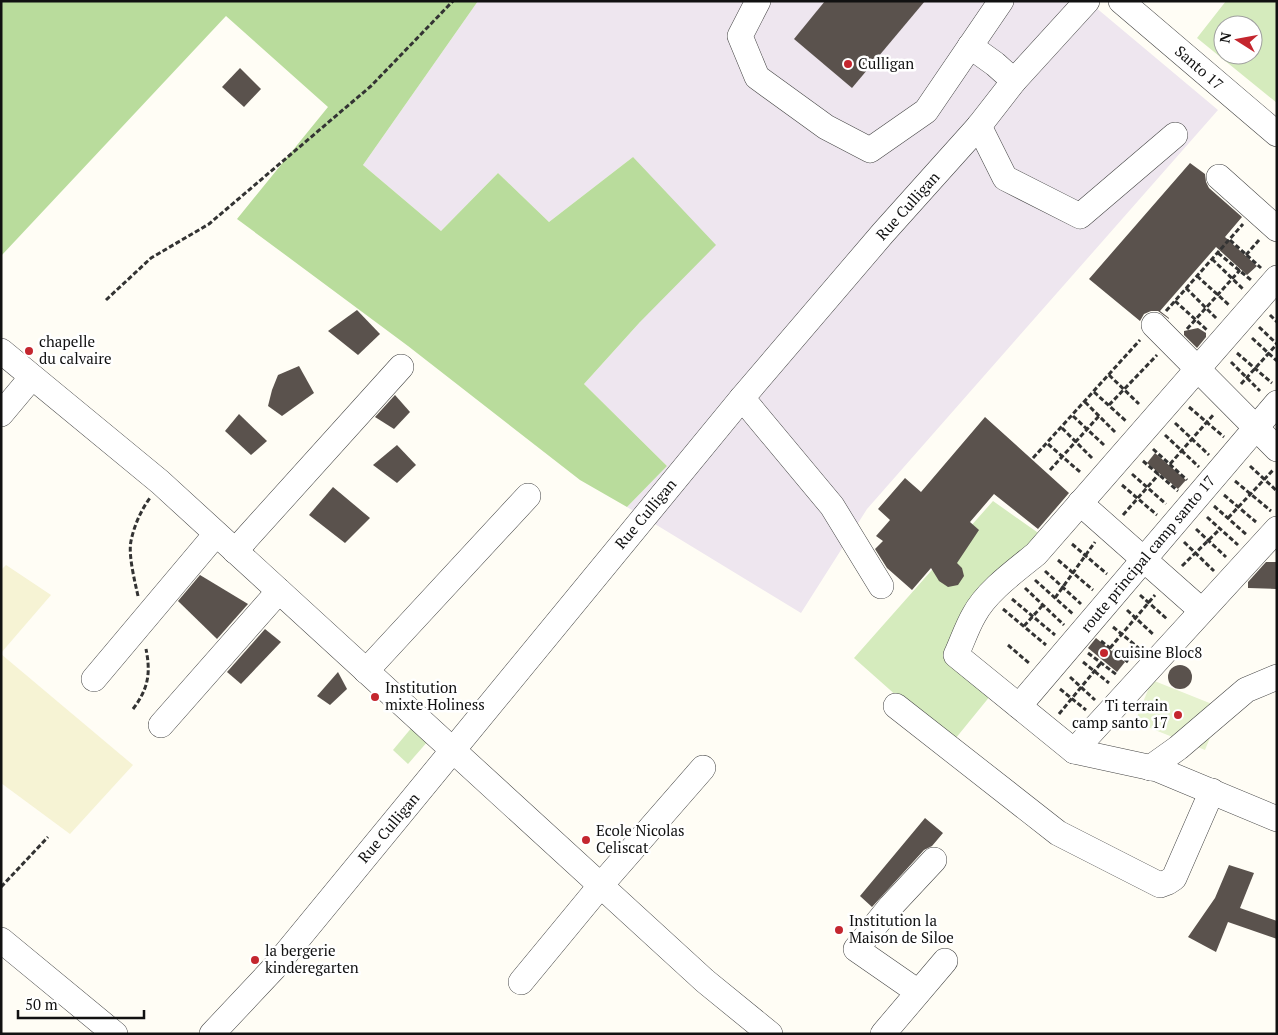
<svg xmlns="http://www.w3.org/2000/svg" width="1278" height="1035" font-family="'PT Serif',serif">
<rect width="100%" height="100%" fill="#fffdf5"/>
<!-- industrial -->
<polygon fill="#eee6ef" points="478,1 1088,1 1218,110 867,509 801,613 627,507 667,466 584,384 640,322 633,157 549,222 498,173 441,231 363,165"/>
<!-- farmland -->
<g fill="#f6f3d4">
<polygon points="6,565 51,595 1,653 1,570"/>
<polygon points="1,654 133,765 70,834 1,783"/>
</g>
<!-- green -->
<g fill="#d5ebbd" fill-rule="evenodd">
<path d="M1226 1H1277V103L1197 38ZM1223 25H1253V55H1223Z"/>
<polygon points="993,501 1044,537 953,655 995,690 951,744 854,658"/>
<polygon points="413,726 428,741 408,764 393,750"/>
</g>
<!-- forest -->
<polygon fill="#b9dc9c" points="1,1 478,1 363,165 441,231 498,173 549,222 633,157 716,245 640,322 584,384 667,466 627,507 580,480 408,346 237,219 328,107 226,16 1,256"/>
<!-- pitch -->
<polygon fill="#e6f2cf" points="1152,680 1222,708 1205,750 1135,722"/>
<!-- building -->
<g fill="#5a524d">
<polygon points="825,1 925,1 852,88 794,39"/>
<polygon points="240,68 261,89 244,107 222,87"/>
<polygon points="1190,163 1205,174 1206,182 1209,188 1242,217 1225,237 1257,266 1247,275 1216,247 1160,311 1169,318 1169,319 1158,311 1151,311 1144,314 1140,321 1089,279"/>
<polygon points="357,310 380,334 358,355 328,331"/>
<polygon points="1198,328 1206,333 1206,337 1197,348 1184,335 1184,331"/>
<polygon points="299,366 314,393 282,416 268,406 272,390 278,375"/>
<polygon points="395,395 410,412 394,429 375,417"/>
<polygon points="239,414 267,441 251,455 225,431"/>
<polygon points="985,417 1069,493 1038,529 994,494 970,522 979,530 957,563 962,568 964,576 958,585 948,587 939,581 931,568 912,590 887,568 875,549 883,541 876,536 890,520 878,509 905,478 921,492"/>
<polygon points="397,445 416,465 397,483 373,465"/>
<polygon points="1155,453 1186,480 1178,489 1147,463"/>
<polygon points="333,487 370,518 345,543 309,515"/>
<polygon points="1266,562 1277,562 1276,589 1248,588 1248,582"/>
<polygon points="200,575 248,604 217,639 178,601"/>
<polygon points="265,629 281,642 241,684 227,672"/>
<polygon points="1096,638 1125,662 1117,672 1088,648"/>
<circle cx="1180" cy="677" r="12"/>
<polygon points="338,672 347,689 330,705 317,696"/>
<polygon points="925,818 943,833 932,846 924,850 872,907 860,896"/>
<polygon points="1229,865 1254,873 1240,908 1277,921 1277,939 1228,922 1216,952 1188,937 1215,898"/>
</g>
<g fill="none" stroke-linecap="round" stroke-linejoin="round">
<!-- minor casing -->
<g stroke="#444" stroke-width="26">
<g id="minor">
<polyline points="758,1 740,36 757,77 826,127 870,150 926,111 1001,1"/>
<polyline points="1121,1 1277,134"/>
<polyline points="970,46 995,64 1014,81"/>
<polyline points="979,126 1005,178 1080,216 1175,135"/>
<polyline points="1219,177 1277,229"/>
<path d="M1277 278 1036 554C1015 571 986 592 974 615 967 627 962 642 956 655L1074 751 1157 769 1277 819"/>
<polyline points="1154,325 1277,449"/>
<polyline points="1,351 160,482 705,981 770,1034"/>
<polyline points="742,398 832,506 881,586"/>
<polyline points="1,414 32,377"/>
<polyline points="1080,503 1201,610"/>
<polyline points="235,551 401,367"/>
<polyline points="366,671 528,496"/>
<polyline points="94,679 216,534"/>
<polyline points="896,706 1058,833 1160,885 1168,882 1174,878 1212,791"/>
<polyline points="1019,706 1277,403"/>
<polyline points="161,725 279,591"/>
<polyline points="1074,751 1277,529"/>
<polyline points="1150,768 1178,748 1246,690 1277,677"/>
<polyline points="1,940 115,1034"/>
<polyline points="521,982 601,885 703,768"/>
<polyline points="918,992 856,949 891,906 934,860"/>
<polyline points="212,1034 274,968 742,398 883,233 979,126 1014,81 1087,1"/>
<polyline points="883,1034 945,961"/>
</g>
</g>
<!-- path -->
<g stroke="#333" stroke-width="3" stroke-dasharray="5 2.5" stroke-linecap="butt">
<polyline points="1230,240 1261,268"/>
<polyline points="1218,253 1251,280"/>
<polyline points="1246,255 1259,240"/>
<polyline points="1212,259 1243,289"/>
<polyline points="1197,276 1229,305"/>
<polyline points="1186,288 1217,319"/>
<polyline points="106,300 151,258 209,224 371,86 453,1"/>
<polyline points="1175,301 1207,330"/>
<polyline points="1166,311 1243,224"/>
<polyline points="1270,315 1277,322"/>
<polyline points="1259,327 1277,344"/>
<polyline points="1187,329 1240,270"/>
<polyline points="1252,338 1277,361"/>
<polyline points="1237,353 1272,383"/>
<polyline points="1231,362 1260,391"/>
<polyline points="1109,375 1139,404"/>
<polyline points="1241,384 1277,344"/>
<polyline points="1094,392 1127,422"/>
<polyline points="1085,402 1115,432"/>
<polyline points="1109,405 1157,355"/>
<polyline points="1189,407 1224,437"/>
<polyline points="1073,416 1104,445"/>
<polyline points="1175,423 1209,455"/>
<polyline points="1062,428 1092,458"/>
<polyline points="1165,435 1199,467"/>
<polyline points="1048,444 1080,472"/>
<polyline points="1153,449 1187,480"/>
<polyline points="1033,458 1140,340"/>
<polyline points="1143,461 1178,491"/>
<polyline points="1170,464 1214,414"/>
<polyline points="1250,466 1277,491"/>
<polyline points="1050,470 1099,416"/>
<polyline points="1132,474 1166,504"/>
<polyline points="1235,481 1271,511"/>
<polyline points="1122,485 1157,515"/>
<polyline points="1224,495 1256,522"/>
<polyline points="1214,506 1247,535"/>
<polyline points="1123,515 1159,474"/>
<polyline points="1207,517 1238,545"/>
<polyline points="1228,518 1274,469"/>
<polyline points="1196,529 1226,557"/>
<polyline points="1184,542 1214,571"/>
<polyline points="1072,544 1107,574"/>
<polyline points="1058,560 1093,590"/>
<polyline points="1182,566 1220,529"/>
<polyline points="1045,571 1081,604"/>
<polyline points="1035,580 1073,614"/>
<polyline points="1025,588 1064,625"/>
<polyline points="1140,595 1167,619"/>
<path d="M138 596C135 582 128 555 131 541 134 526 141 510 150 498"/>
<polyline points="1055,598 1095,542"/>
<polyline points="1012,599 1055,635"/>
<polyline points="1003,609 1046,645"/>
<polyline points="1127,610 1154,635"/>
<polyline points="1024,626 1043,605"/>
<polyline points="1113,627 1141,650"/>
<polyline points="1101,641 1128,662"/>
<polyline points="1008,645 1030,664"/>
<polyline points="1110,648 1155,595"/>
<polyline points="1088,653 1117,675"/>
<polyline points="1083,662 1109,683"/>
<polyline points="1070,677 1095,700"/>
<polyline points="1060,689 1086,710"/>
<path d="M133 709C148 689 151 674 146 649"/>
<polyline points="1059,714 1101,663"/>
<polyline points="1,887 48,837"/>
</g>
<!-- minor -->
<use href="#minor" stroke="#fff" stroke-width="25"/>
</g>
<!-- markers -->
<g fill="#c4262e" stroke="#fff" stroke-width="2">
<circle cx="848" cy="64" r="5"/>
<circle cx="29" cy="351" r="5"/>
<circle cx="1104" cy="653" r="5"/>
<circle cx="375" cy="697" r="5"/>
<circle cx="1178" cy="715" r="5"/>
<circle cx="586" cy="840" r="5"/>
<circle cx="839" cy="930" r="5"/>
<circle cx="255" cy="960" r="5"/>
</g>
<g text-anchor="middle" stroke-width="5" stroke-linejoin="round" paint-order="stroke">
<!-- poi labels -->
<g font-size="15" fill="#111" stroke="#fff" text-anchor="start">
<text x="858" y="69">Culligan</text>
<text x="39" y="347">chapelle<tspan x="39" dy="17">du calvaire</tspan></text>
<text x="1114" y="658">cuisine Bloc8</text>
<text x="385" y="693">Institution<tspan x="385" dy="17">mixte Holiness</tspan></text>
<text x="1168" y="711" text-anchor="end">Ti terrain<tspan x="1168" dy="17">camp santo 17</tspan></text>
<text x="596" y="836">Ecole Nicolas<tspan x="596" dy="17">Celiscat</tspan></text>
<text x="849" y="926">Institution la<tspan x="849" dy="17">Maison de Siloe</tspan></text>
<text x="265" y="956">la bergerie<tspan x="265" dy="17">kinderegarten</tspan></text>
</g>
<!-- street labels -->
<g font-size="15" fill="#111" stroke="#fff">
<text transform="translate(1199 68) rotate(41)" y="5">Santo 17</text>
<text transform="translate(908 206) rotate(-48)" y="5">Rue Culligan</text>
<text transform="translate(646 514) rotate(-50)" y="5">Rue Culligan</text>
<text transform="translate(1148 554) rotate(-50)" y="5">route principal camp santo 17</text>
<text transform="translate(389 828) rotate(-50)" y="5">Rue Culligan</text>
</g>
</g>
<!-- border -->
<rect width="1278" height="1035" fill="none" stroke="#111111" stroke-width="5"/>
<!-- north arrow -->
<g transform="translate(1238 40) rotate(281)"><circle r="24" fill="#ffffff" stroke="#a0a0a0"/>
<path d="M0-4L9 19L0 12L-9 19Z" fill="#c4262e"/>
<text y="-8" font-size="14" font-weight="bold" text-anchor="middle" fill="#111111">N</text>
</g>
<!-- scale -->
<path d="M18 1010v8h126v-8" fill="none" stroke="#111111" stroke-width="2.5"/>
<text x="25" y="1010" font-size="15" fill="#111111" stroke="#ffffff" stroke-width="4" paint-order="stroke">50 m</text>
</svg>
